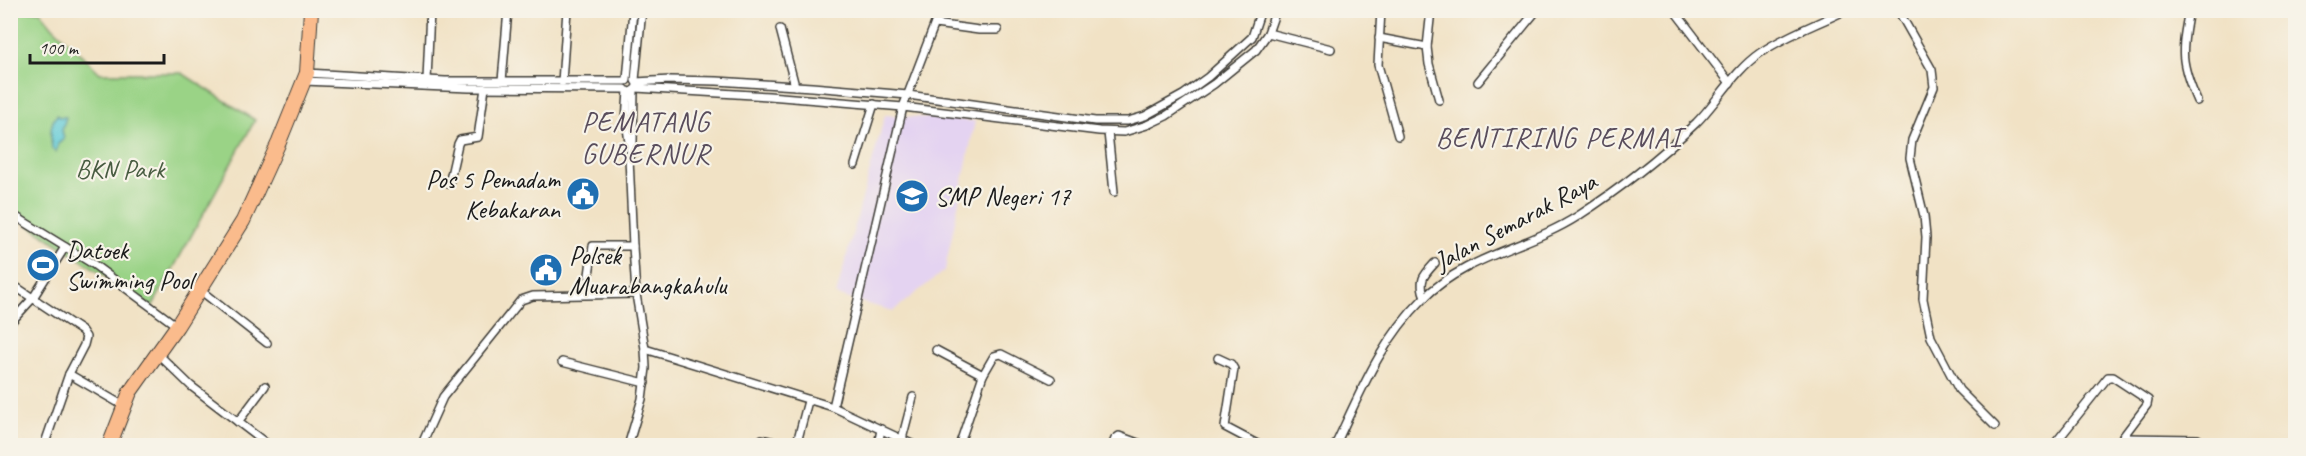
<svg xmlns="http://www.w3.org/2000/svg" width="2306" height="456" font-family="Caveat,sans-serif">
<rect width="100%" height="100%" fill="#f7f3e8"/>
<filter id="ink" filterUnits="userSpaceOnUse"><feTurbulence type="fractalNoise" baseFrequency=".0167" numOctaves="2"/><feDisplacementMap in="SourceGraphic" scale="12" xChannelSelector="R" yChannelSelector="G"/><feConvolveMatrix kernelMatrix="1 2 1 2 8 2 1 2 1" color-interpolation-filters="sRGB"/></filter>
<filter id="wash" filterUnits="userSpaceOnUse"><feTurbulence type="fractalNoise" baseFrequency=".008" numOctaves="4" result="noise"/><feDisplacementMap in="SourceGraphic" scale="24" xChannelSelector="R" yChannelSelector="G"/><feGaussianBlur stdDeviation="1.35" result="paint"/><feColorMatrix in="noise" values="0 0 0 0 0 0 0 0 0 0 0 0 0 0 0 0 0 1.4 0 .05"/><feComposite in="paint" operator="in"/></filter>
<g filter="url(#wash)">
<rect width="100%" height="100%" fill="#f1e2c5"/>
<!-- built -->
<polygon fill="#e4d3f1" points="885,115 975,121 945,270 893,311 836,295"/>
<!-- green -->
<polygon fill="#9ad386" stroke="#5b7851" stroke-width="1.5" points="10,11 40,11 53,27 100,73 182,73 255,120 152,307 11,213"/>
<!-- water -->
<path fill="#5ecad6" stroke="#3d7379" stroke-width="1.5" d="M57 115 60 117H66L62 130 64 139 58 144 56 152 52 149C51 138 49 123 57 115Z"/>
</g>
<g filter="url(#ink)">
<g fill="none" stroke-linecap="round" stroke-linejoin="round">
<!-- street casing -->
<g stroke="#3c3a35" stroke-width="10">
<g id="street">
<polyline points="1381,10 1378,65 1398,136"/>
<polyline points="1431,10 1427,47 1429,64 1439,100"/>
<polyline points="1674,10 1730,83"/>
<polyline points="1898,10 1932,70 1934,87 1912,140 1910,158 1924,216 1926,237 1923,299 1931,337 1959,390 1995,426"/>
<path d="M2189 10C2181 52 2180 62 2197 101"/>
<polyline points="935,24 979,30 998,30"/>
<polyline points="780,29 795,86"/>
<polyline points="1268,33 1331,49"/>
<polyline points="1379,38 1427,47"/>
<polyline points="307,73 445,81 626,81"/>
<polyline points="427,80 430,10"/>
<polyline points="627,80 633,10"/>
<polyline points="635,80 642,10"/>
<polyline points="304,81 469,88 625,89"/>
<polyline points="502,81 508,10"/>
<polyline points="562,82 567,10"/>
<polyline points="636,82 670,80 717,81 812,87 908,95 1095,121 1128,121 1145,116 1183,95 1208,77 1252,37 1261,10"/>
<polyline points="1478,82 1537,10"/>
<polyline points="636,88 769,96 903,107 1099,131 1124,132 1147,125 1166,116 1214,84 1256,50 1268,33 1276,10"/>
<polyline points="628,91 626,120 630,150"/>
<polyline points="1108,132 1114,192"/>
<polyline points="855,165 874,104"/>
<polyline points="449,184 458,144 460,140 478,137 485,88"/>
<polyline points="10,213 93,264 177,326"/>
<polyline points="589,275 593,246 633,246"/>
<polyline points="10,283 82,331 86,337 84,345 69,374 124,406"/>
<polyline points="200,290 267,343"/>
<path d="M1425 297C1418 280 1424 275 1435 263"/>
<polyline points="10,323 33,298 65,247"/>
<polyline points="645,349 833,407 916,446"/>
<polyline points="936,350 983,375"/>
<polyline points="158,354 191,386 267,444"/>
<polyline points="1218,358 1231,364 1234,369 1225,427 1261,446"/>
<polyline points="562,362 645,383"/>
<polyline points="833,407 903,107 940,10"/>
<polyline points="238,422 265,386"/>
<polyline points="2122,438 2198,439"/>
<polyline points="762,439 792,446"/>
<polyline points="902,439 913,397"/>
<polyline points="44,446 69,374"/>
<polyline points="421,446 443,397 521,300 533,296 636,294"/>
<polyline points="628,446 642,399 646,368 645,349 636,294 633,246 629,158 633,142 634,90"/>
<polyline points="796,446 808,401"/>
<polyline points="878,446 881,429"/>
<polyline points="959,446 983,375 994,356 1001,354 1051,379"/>
<polyline points="1112,446 1115,439 1119,436 1146,446"/>
<path d="M1335 446C1361 391 1380 342 1423 299 1467 255 1528 248 1578 216 1620 189 1660 157 1696 123 1718 101 1734 71 1760 53 1786 35 1818 24 1846 10"/>
<polyline points="2053,446 2108,377 2113,377 2148,400 2147,405 2116,446"/>
</g>
</g>
<!-- highway casing -->
<g stroke="#3c3a35" stroke-width="16">
<polyline id="highway" points="109,446 130,392 177,326 243,221 279,142 307,73 311,10"/>
</g>
<!-- street -->
<use href="#street" stroke="#fff" stroke-width="7"/>
<!-- highway -->
<use href="#highway" stroke="#fabb8c" stroke-width="14"/>
</g>
</g>
<!-- icons -->
<defs>
<g id="civic-disc" transform="scale(1.725)"><circle r="9.5" fill="#1f6fb2" stroke="#f7f3e8"/><path d="M-.6-6.5H3V-4.5H.6V-3L4-1V1h2V6H-6V1h2V-1L-.6-3ZM-1.2 2.5V6h2.4V2.5Z" fill="#fff"/></g>
<g id="school-disc" transform="scale(1.725)"><circle r="9.5" fill="#1f6fb2" stroke="#f7f3e8"/><path d="M0-5L7-2L0 1L-7-2ZM-4 1L0 2.5L4 1V4Q0 6-4 4Z" fill="#fff"/></g>
<g id="stadium-disc" transform="scale(1.725)"><circle r="9.5" fill="#1f6fb2" stroke="#f7f3e8"/><path d="M0-5a6.5 5 0 1 0 0 10a6.5 5 0 1 0 0-10ZM-3.5-1.8h7v3.6h-7Z" fill="#fff"/></g>
</defs>
<g fill-rule="evenodd">
<use href="#civic-disc" x="583" y="194"/>
<use href="#school-disc" x="912" y="196"/>
<use href="#stadium-disc" x="43" y="265"/>
<use href="#civic-disc" x="546" y="270"/>
</g>
<g text-anchor="middle" stroke-width="4.5" stroke-linejoin="round" paint-order="stroke">
<!-- park labels -->
<g font-size="26" fill="#485c41" stroke="#f7f3e8">
<text x="120" y="178">BKN Park</text>
</g>
<!-- poi labels -->
<g font-size="26" fill="#1c1c1c" stroke="#f7f3e8" text-anchor="start">
<text x="560" y="188" text-anchor="end">Pos 5 Pemadam<tspan x="560" dy="30">Kebakaran</tspan></text>
<text x="935" y="205">SMP Negeri 17</text>
<text x="66" y="259">Datoek<tspan x="66" dy="30">Swimming Pool</tspan></text>
<text x="569" y="264">Polsek<tspan x="569" dy="30">Muarabangkahulu</tspan></text>
</g>
<!-- street labels -->
<g font-size="26" fill="#1c1c1c" stroke="#f7f3e8">
<text transform="translate(1515 221) rotate(-28)" y="9">Jalan Semarak Raya</text>
</g>
<!-- quarter labels -->
<g font-size="28" letter-spacing="1.5" fill="#594d5c" stroke="#f7f3e8">
<text x="646" y="131">PEMATANG<tspan x="646" dy="32">GUBERNUR</tspan></text>
<text x="1559" y="147">BENTIRING PERMAI</text>
</g>
</g>
<!-- margin -->
<rect width="2306" height="456" fill="none" stroke="#f7f3e8" stroke-width="36"/>
<!-- scale -->
<path d="M30 54v9h134v-9" fill="none" stroke="#1c1c1c" stroke-width="3"/>
<text x="39" y="54" font-size="18" fill="#1c1c1c" stroke="#f7f3e8" stroke-width="4.5" paint-order="stroke">100 m</text>
</svg>
